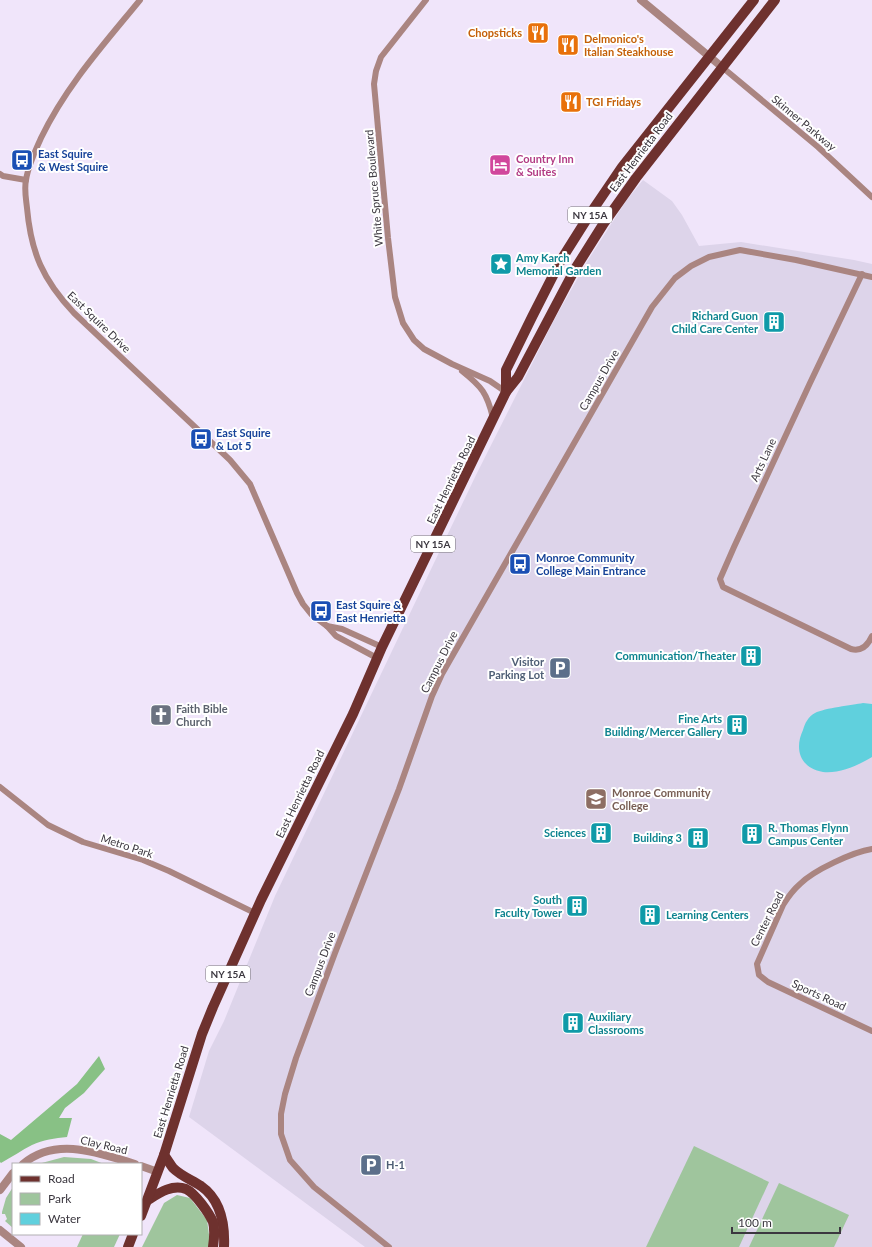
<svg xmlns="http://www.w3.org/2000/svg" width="872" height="1247" font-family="Lato,sans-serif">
<rect width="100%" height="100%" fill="#f0e5fa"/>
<!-- education -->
<polygon fill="#ddd4ea" points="643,180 672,201 682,215 699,246 741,242 854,260 872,264 872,1247 365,1247 189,1117 209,1051 224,1021 275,896 476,475 554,320 588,260 626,201"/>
<!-- green -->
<g fill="#9fc59d">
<polygon points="694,1146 769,1182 739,1247 646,1247"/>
<polygon points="64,1157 91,1159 104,1164 38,1164"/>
<polygon points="779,1183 849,1215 834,1247 749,1247"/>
<polygon points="13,1187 13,1228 5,1221 7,1219 5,1214 2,1214 2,1212 6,1198"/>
<polygon points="177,1195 190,1198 207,1220 210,1242 209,1247 142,1247 164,1203"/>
<polygon points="83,1234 120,1234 114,1247 77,1247"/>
</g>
<!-- forest -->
<path fill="#88c185" d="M99 1056 105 1069 84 1093 65 1108 59 1118H72L67 1137C55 1138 43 1140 32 1145 22 1150 12 1157 1 1163L0 1162V1134L11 1140 77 1084Z"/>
<!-- water -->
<path fill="#60d0dd" d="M863 703 872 704V757C859 765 839 774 823 772 800 768 794 749 803 730 805 723 808 717 815 713 825 708 852 705 863 703Z"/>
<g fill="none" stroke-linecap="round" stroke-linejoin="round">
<!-- minor -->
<g stroke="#aa8581" stroke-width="6">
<path d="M140 0C104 44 66 86 41 138 35 151 28 166 26 180 24 189 26 199 27 208 31 253 43 280 74 313L230 460 250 484 297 593 303 604 311 614 327 626 336 636 377 658"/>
<polyline points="426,0 381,57 376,71 374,84 388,238 395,297 403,323 414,340 424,349 452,364 490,381 506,392"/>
<polyline points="722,67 818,147 872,197"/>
<polyline points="0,174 3,176 26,180"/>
<path d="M862 274 810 383 734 547 720 579 723 587 851 649C862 652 868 645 872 636"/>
<path d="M462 371C482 387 487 393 493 418"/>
<polyline points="327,626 342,629 382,647"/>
<polyline points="0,787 48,825 83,842 143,860 169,871 255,913"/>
<path d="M872 849C853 852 814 870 800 884 793 890 788 897 783 905L757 964 759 975 768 982 872 1031"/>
<polyline points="389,1247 314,1187 290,1160 281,1134 281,1114 285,1094 296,1058 335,953 399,789 432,696 442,674 652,307 675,278 691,266 709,257 740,250 796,260 872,277"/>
</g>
<!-- tertiary -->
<g stroke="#aa8581" stroke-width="8">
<polyline points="641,0 722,67"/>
<path d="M23 1164C56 1136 99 1153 135 1164"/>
<polyline points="141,1166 158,1172"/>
<polyline points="0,1190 13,1173"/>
<polyline points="0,1230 21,1247"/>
</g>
<!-- primary -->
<g stroke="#6e312e" stroke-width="10">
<polyline points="506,392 506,370 532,317 561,260 590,214 622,167 754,0"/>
<path d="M164 1155C167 1159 170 1164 173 1168 181 1176 192 1180 201 1186 221 1200 225 1225 224 1247"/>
<path d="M148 1200C159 1193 172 1184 186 1189 195 1193 209 1213 213 1222 215 1229 214 1240 213 1247"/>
<polyline points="141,1216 164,1155 202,1034 213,1007 261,900 353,714 382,647 506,392 518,377 575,269 604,223 636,178 775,0"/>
<polyline points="128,1247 133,1234"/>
</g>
</g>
<!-- icons -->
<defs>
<g id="restaurant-square" transform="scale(1.15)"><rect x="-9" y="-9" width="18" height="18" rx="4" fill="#e8710a" stroke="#fff"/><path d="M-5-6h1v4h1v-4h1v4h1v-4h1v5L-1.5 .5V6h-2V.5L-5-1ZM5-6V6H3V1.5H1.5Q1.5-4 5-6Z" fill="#fff"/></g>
<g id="bus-square" transform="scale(1.15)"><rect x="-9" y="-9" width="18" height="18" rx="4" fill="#1a4fb4" stroke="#fff"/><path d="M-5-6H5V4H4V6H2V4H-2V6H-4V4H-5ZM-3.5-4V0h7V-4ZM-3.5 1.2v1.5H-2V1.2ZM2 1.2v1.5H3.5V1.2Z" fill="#fff"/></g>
<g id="hotel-square" transform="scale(1.15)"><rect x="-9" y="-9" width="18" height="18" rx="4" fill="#d1479c" stroke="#fff"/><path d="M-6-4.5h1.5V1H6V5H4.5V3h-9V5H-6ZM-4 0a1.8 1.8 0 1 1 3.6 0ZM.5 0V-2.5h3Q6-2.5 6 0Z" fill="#fff"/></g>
<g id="sight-square" transform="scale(1.15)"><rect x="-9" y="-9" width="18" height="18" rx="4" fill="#0f9aa8" stroke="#fff"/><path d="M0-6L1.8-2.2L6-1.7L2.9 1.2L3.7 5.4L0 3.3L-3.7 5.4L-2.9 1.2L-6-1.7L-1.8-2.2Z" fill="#fff"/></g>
<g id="building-square" transform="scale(1.15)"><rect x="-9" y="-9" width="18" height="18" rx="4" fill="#0f9aa8" stroke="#fff"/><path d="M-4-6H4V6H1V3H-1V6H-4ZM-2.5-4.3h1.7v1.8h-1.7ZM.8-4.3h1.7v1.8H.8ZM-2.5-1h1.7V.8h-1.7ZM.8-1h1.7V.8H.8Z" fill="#fff"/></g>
<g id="parking-square" transform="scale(1.15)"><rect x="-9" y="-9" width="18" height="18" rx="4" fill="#5c6f8a" stroke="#fff"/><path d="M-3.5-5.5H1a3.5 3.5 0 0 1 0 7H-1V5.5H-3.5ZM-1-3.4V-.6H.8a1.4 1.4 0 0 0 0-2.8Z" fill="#fff"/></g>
<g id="church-square" transform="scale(1.15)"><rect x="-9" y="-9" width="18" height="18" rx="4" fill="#6b7280" stroke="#fff"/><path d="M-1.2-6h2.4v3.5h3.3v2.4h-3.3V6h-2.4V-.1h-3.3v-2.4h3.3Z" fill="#fff"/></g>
<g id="university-square" transform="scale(1.15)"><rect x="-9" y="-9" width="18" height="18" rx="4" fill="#8d6e63" stroke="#fff"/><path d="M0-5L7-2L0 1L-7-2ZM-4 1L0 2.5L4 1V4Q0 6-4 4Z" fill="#fff"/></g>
</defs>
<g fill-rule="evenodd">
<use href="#restaurant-square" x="538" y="33"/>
<use href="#restaurant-square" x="568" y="45"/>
<use href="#restaurant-square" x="571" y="102"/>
<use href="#bus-square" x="22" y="160"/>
<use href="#hotel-square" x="500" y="165"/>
<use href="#sight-square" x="501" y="264"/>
<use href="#building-square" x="774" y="322"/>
<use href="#bus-square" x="201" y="439"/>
<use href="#bus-square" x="520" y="564"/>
<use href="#bus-square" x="321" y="611"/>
<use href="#building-square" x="751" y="656"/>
<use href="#parking-square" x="560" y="668"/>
<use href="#church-square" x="161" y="715"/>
<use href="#building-square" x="737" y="725"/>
<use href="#university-square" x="596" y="799"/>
<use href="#building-square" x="601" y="833"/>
<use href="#building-square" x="752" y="834"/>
<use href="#building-square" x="698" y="838"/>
<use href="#building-square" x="577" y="906"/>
<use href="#building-square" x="650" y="915"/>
<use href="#building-square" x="573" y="1023"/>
<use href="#parking-square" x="371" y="1165"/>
</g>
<g text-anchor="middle" stroke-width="4" stroke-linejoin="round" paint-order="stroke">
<!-- shield labels -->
<g fill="#fff" stroke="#767379" stroke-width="1">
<rect x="568" y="207" width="44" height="16" rx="3"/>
<rect x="411" y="536" width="44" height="16" rx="3"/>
<rect x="206" y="966" width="44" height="16" rx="3"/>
</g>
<g font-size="10" font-weight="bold" fill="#3b373f">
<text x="590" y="219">NY 15A</text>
<text x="433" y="548">NY 15A</text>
<text x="228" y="978">NY 15A</text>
</g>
<!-- food labels -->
<g font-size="11" font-weight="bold" fill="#c56008" stroke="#fff" text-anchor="start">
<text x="522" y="37" text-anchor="end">Chopsticks</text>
<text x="584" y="43">Delmonico's<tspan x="584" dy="13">Italian Steakhouse</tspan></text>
<text x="586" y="106">TGI Fridays</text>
</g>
<!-- street labels -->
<g font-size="11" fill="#3b373f" stroke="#fff">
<text transform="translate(804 123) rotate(40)" y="4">Skinner Parkway</text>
<text transform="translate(641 152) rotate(-53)" y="4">East Henrietta Road</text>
<text transform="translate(374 188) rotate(-95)" y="4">White Spruce Boulevard</text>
<text transform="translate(99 322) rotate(44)" y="4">East Squire Drive</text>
<text transform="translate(599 380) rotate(-60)" y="4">Campus Drive</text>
<text transform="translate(763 460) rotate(-65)" y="4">Arts Lane</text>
<text transform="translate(451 480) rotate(-64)" y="4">East Henrietta Road</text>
<text transform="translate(439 662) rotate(-63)" y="4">Campus Drive</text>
<text transform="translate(300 794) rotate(-64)" y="4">East Henrietta Road</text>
<text transform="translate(127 846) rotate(18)" y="4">Metro Park</text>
<text transform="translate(767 919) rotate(-63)" y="4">Center Road</text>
<text transform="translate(320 964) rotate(-69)" y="4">Campus Drive</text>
<text transform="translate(819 995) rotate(25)" y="4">Sports Road</text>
<text transform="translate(171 1092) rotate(-73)" y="4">East Henrietta Road</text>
<text transform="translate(104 1145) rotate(13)" y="4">Clay Road</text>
</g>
<!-- transit labels -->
<g font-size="11" font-weight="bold" fill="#164399" stroke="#fff" text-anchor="start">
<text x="38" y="158">East Squire<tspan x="38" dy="13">&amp; West Squire</tspan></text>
<text x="216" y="437">East Squire<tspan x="216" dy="13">&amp; Lot 5</tspan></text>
<text x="536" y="562">Monroe Community<tspan x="536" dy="13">College Main Entrance</tspan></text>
<text x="336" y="609">East Squire &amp;<tspan x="336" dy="13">East Henrietta</tspan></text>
</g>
<!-- hotel labels -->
<g font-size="11" font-weight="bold" fill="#b23c85" stroke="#fff" text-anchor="start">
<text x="516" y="163">Country Inn<tspan x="516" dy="13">&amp; Suites</tspan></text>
</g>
<!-- culture labels -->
<g font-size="11" font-weight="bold" fill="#0d838f" stroke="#fff" text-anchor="end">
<text x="516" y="262" text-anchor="start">Amy Karch<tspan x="516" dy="13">Memorial Garden</tspan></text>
<text x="758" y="320">Richard Guon<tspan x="758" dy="13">Child Care Center</tspan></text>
<text x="736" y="660">Communication/Theater</text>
<text x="722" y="723">Fine Arts<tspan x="722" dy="13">Building/Mercer Gallery</tspan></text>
<text x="768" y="832" text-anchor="start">R. Thomas Flynn<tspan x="768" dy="13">Campus Center</tspan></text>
<text x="586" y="837">Sciences</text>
<text x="682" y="842">Building 3</text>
<text x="562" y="904">South<tspan x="562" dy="13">Faculty Tower</tspan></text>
<text x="666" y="919" text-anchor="start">Learning Centers</text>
<text x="588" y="1021" text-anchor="start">Auxiliary<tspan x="588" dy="13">Classrooms</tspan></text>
</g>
<!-- service labels -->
<g font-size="11" font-weight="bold" fill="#4e5e75" stroke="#fff" text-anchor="end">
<text x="544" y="666">Visitor<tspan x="544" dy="13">Parking Lot</tspan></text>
<text x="386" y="1169" text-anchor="start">H-1</text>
</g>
<!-- worship labels -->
<g font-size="11" font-weight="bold" fill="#5b616d" stroke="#fff" text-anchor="start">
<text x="176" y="713">Faith Bible<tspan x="176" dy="13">Church</tspan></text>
</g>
<!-- education labels -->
<g font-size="11" font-weight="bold" fill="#785e54" stroke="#fff" text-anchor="start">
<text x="612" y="797">Monroe Community<tspan x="612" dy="13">College</tspan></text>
</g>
</g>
<!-- legend -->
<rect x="12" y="1163" width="130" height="72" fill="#ffffff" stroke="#b1afb2"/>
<rect x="20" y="1176" width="20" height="6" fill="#6e312e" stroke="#b1afb2"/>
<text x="48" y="1183" font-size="12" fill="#3b373f">Road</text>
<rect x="20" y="1193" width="20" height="12" fill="#9fc59d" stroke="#b1afb2"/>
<text x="48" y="1203" font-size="12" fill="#3b373f">Park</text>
<rect x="20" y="1213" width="20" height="12" fill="#60d0dd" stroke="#b1afb2"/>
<text x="48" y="1223" font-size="12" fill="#3b373f">Water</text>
<!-- scale -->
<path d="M732 1227v6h108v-6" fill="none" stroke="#3b373f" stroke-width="2"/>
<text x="738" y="1227" font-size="12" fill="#3b373f" stroke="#ffffff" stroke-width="3" paint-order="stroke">100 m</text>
</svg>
